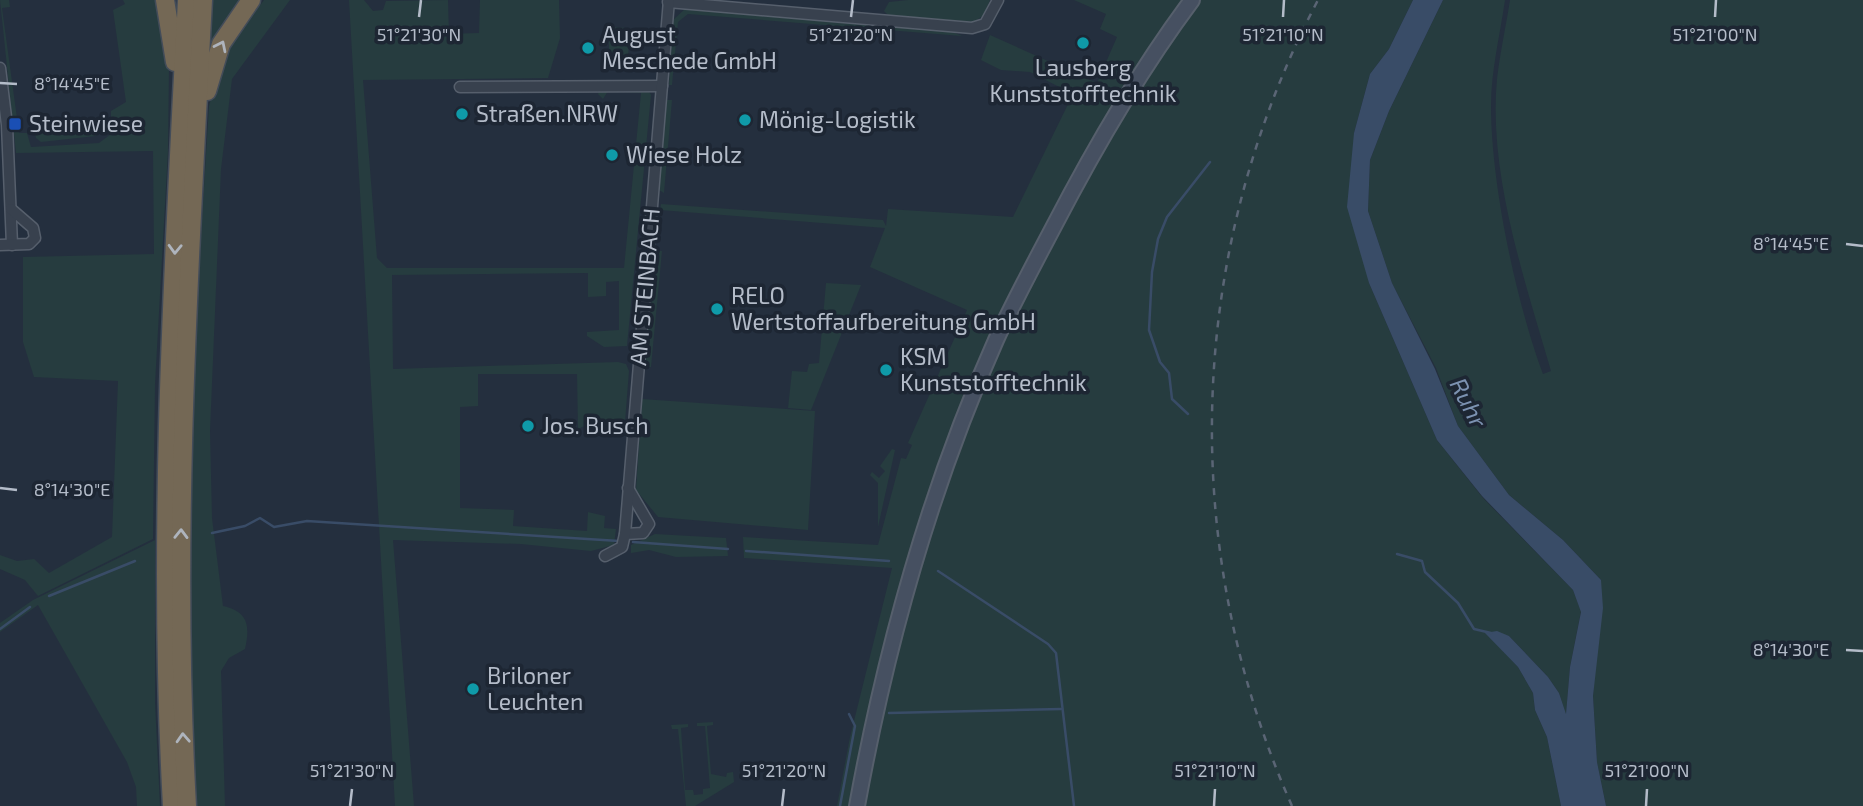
<svg xmlns="http://www.w3.org/2000/svg" width="1863" height="806" font-family="'Exo 2',sans-serif">
<rect width="100%" height="100%" fill="#242f3e"/>
<!-- green -->
<g fill="#263c3f">
<polygon points="0,0 9,0 10,7 2,8 19,133 27,133 31,147 99,143 111,134 111,111 126,102 113,10 125,4 123,0 157,0 169,66 168,151 155,384 153,539 38,596 25,580 0,569 0,555 17,561 34,559 49,573 112,537 118,381 34,377 23,342 23,257 154,254 153,151 16,153"/>
<polygon points="211,0 245,0 207,56"/>
<path d="M264 0H290L232 79 221 169 210 431 212 518 223 606C249 612 250 626 245 649L229 658 221 671 225 806H195L190 703 189 537 192 382 209 106 224 51Z"/>
<path d="M349 0H364L373 11 383 10 386 1 448 0 449 34 479 33 480 0H559L560 38 548 78 363 80 377 258 387 268H624L641 93 608 91 603 99 598 94 599 91 648 90 651 95 627 346 604 347 587 336V332L619 330V281L606 282V296L588 297V273L392 275 393 369 618 362 626 364 629 371 625 422C610 430 592 420 578 429L577 374H478V406L460 407V508L514 510 513 526 587 531 588 512 605 516 604 528 616 529 614 545 591 551 521 544 393 540 414 806H395Z"/>
<polygon points="908,0 990,0 984,15 974,22 888,15 884,11 889,2"/>
<polygon points="1074,0 1186,0 1137,70 949,447 852,806 837,806 850,737 892,568 744,558 743,537 878,545 901,458 906,459 912,445 908,443 967,310 870,267 885,228 660,210 661,204 883,220 886,226 888,209 1013,217 1073,94 1030,72 1001,70 981,60 990,35 1097,83 1117,37 1100,29 1106,14"/>
<path d="M1200 0H1413L1389 49 1370 74 1354 133 1369 283 1437 440 1483 498 1573 590 1581 611 1570 667 1566 715 1559 693 1548 677 1509 636 1486 633 1518 667 1533 693 1535 710 1547 737 1561 806H861C896 652 933 499 995 353 1010 320 1029 287 1046 254 1092 166 1140 80 1200 0Z"/>
<path d="M1443 0H1505C1500 35 1491 71 1491 106 1491 183 1516 302 1543 374L1551 371C1525 281 1488 174 1497 79 1500 53 1506 26 1510 0H1863V806H1606L1597 762 1593 696 1601 580 1563 540 1509 495 1458 426 1436 368 1392 283 1368 211 1370 160 1389 111Z"/>
<polygon points="685,9 953,32 962,36 688,14 678,22 672,85 669,85 673,20"/>
<polygon points="609,27 629,28 628,70 609,70"/>
<polygon points="666,100 672,100 664,193 659,190"/>
<polygon points="95,125 101,132 96,136 41,142 36,138 35,134"/>
<polygon points="653,250 662,251 651,367 643,367"/>
<polygon points="826,283 861,285 811,410 788,408 792,371 807,372 809,364 819,363"/>
<polygon points="642,399 815,411 808,530 658,517 636,490"/>
<polygon points="892,449 895,450 878,527 878,483 870,475 872,472 879,478 885,471 880,466"/>
<polygon points="655,534 726,538 728,556 676,557 649,550 631,553 631,545"/>
<polygon points="155,540 155,702 160,806 137,806 136,787 127,762 38,605 0,632 0,623 33,600"/>
<polygon points="713,722 713,725 707,726 711,774 726,777 727,773 733,772 734,782 695,806 686,806 678,729 672,729 671,725 688,724 688,727 681,728 685,790 693,790 694,795 703,794 703,789 710,788 705,726 697,726 697,723"/>
</g>
<!-- water -->
<polygon fill="#394c67" points="1413,0 1443,0 1389,111 1370,160 1368,211 1392,283 1435,369 1458,426 1509,495 1563,540 1601,580 1603,608 1593,696 1597,762 1606,806 1561,806 1547,737 1535,710 1533,693 1518,667 1485,633 1497,631 1509,636 1548,677 1559,693 1566,714 1570,667 1581,612 1573,590 1482,496 1437,440 1369,283 1347,207 1354,133 1370,74 1389,49"/>
<g fill="none" stroke-linecap="round" stroke-linejoin="round">
<!-- stream -->
<g stroke="#394c67" stroke-width="2.5">
<polyline points="1188,414 1172,399 1169,373 1160,362 1149,330 1152,272 1158,239 1167,217 1210,162"/>
<polyline points="212,533 245,526 260,518 274,527 307,521 619,541"/>
<polyline points="633,542 728,549"/>
<polyline points="746,551 889,561"/>
<polyline points="1397,554 1422,561 1425,572 1458,603 1474,629 1491,633"/>
<polyline points="938,571 1048,644 1056,653 1074,806"/>
<polyline points="49,596 135,561"/>
<polyline points="0,629 30,607"/>
<polyline points="889,713 1061,709"/>
<polyline points="840,806 855,726 849,714"/>
</g>
<!-- street casing -->
<g stroke="#565f6c" stroke-width="13">
<g id="street">
<polyline points="668,2 972,28 985,24 998,0"/>
<polyline points="0,68 7,125 12,245"/>
<polyline points="460,87 662,86"/>
<polyline points="0,245 29,244 35,238 33,228 11,209"/>
<polyline points="625,534 643,533 649,524 628,488"/>
<polyline points="605,556 622,547 625,534 669,0"/>
</g>
</g>
<!-- secondary casing -->
<g stroke="#565f6c" stroke-width="18">
<path id="secondary" d="M857 806C886 647 930 488 996 340 1014 301 1034 264 1054 226 1095 147 1139 71 1192 0"/>
</g>
<!-- highway casing -->
<g stroke="#434c59" stroke-width="21">
<g id="highway">
<polyline points="165,0 175,62"/>
<polyline points="207,91 221,44 251,0"/>
<path d="M172 806C157 537 173 268 187 0"/>
<path d="M187 806C172 537 189 269 203 0"/>
</g>
</g>
<!-- street -->
<use href="#street" stroke="#38414e" stroke-width="10"/>
<!-- secondary -->
<use href="#secondary" stroke="#465061" stroke-width="14"/>
<!-- highway -->
<use href="#highway" stroke="#746855" stroke-width="18"/>
<!-- rail -->
<path stroke="#5a6575" stroke-width="2.5" stroke-dasharray="7 7" stroke-linecap="butt" d="M1292 806C1177 547 1186 251 1318 0"/>
</g>
<!-- one-way arrows -->
<defs><path id="oneway-chevron" d="M-2-3.5L2.5 0L-2 3.5" fill="none" stroke-width="1.6" stroke-linecap="round" stroke-linejoin="round" transform="scale(1.75)"/></defs>
<g stroke="#aeb4bd">
<use href="#oneway-chevron" transform="translate(221 46) rotate(-64)"/>
<use href="#oneway-chevron" transform="translate(175 249) rotate(92)"/>
<use href="#oneway-chevron" transform="translate(181 534) rotate(-89)"/>
<use href="#oneway-chevron" transform="translate(183 738) rotate(-93)"/>
</g>
<!-- ticks -->
<path fill="none" stroke="#b4bcc9" stroke-width="2.5" d="M419 17 421 0M851 17 853 0M1283 17 1284 0M1715 17 1716 0M0 83 17 84M1846 244 1863 246M0 488 17 490M1846 650 1863 651M350 806 352 789M782 806 784 789M1214 806 1215 789M1646 806 1647 789"/>
<!-- markers -->
<g fill="#0f9aa8" stroke="#1d2633" stroke-width="2.5">
<circle cx="1083" cy="43" r="7"/>
<circle cx="588" cy="48" r="7"/>
<circle cx="462" cy="114" r="7"/>
<circle cx="745" cy="120" r="7"/>
<circle cx="612" cy="155" r="7"/>
<circle cx="717" cy="309" r="7"/>
<circle cx="886" cy="370" r="7"/>
<circle cx="528" cy="426" r="7"/>
<circle cx="473" cy="689" r="7"/>
</g>
<rect fill="#1a4fb4" stroke="#1d2633" stroke-width="2.5" x="8" y="117" width="14" height="14" rx="3.5"/>
<g text-anchor="middle" stroke-width="7" stroke-linejoin="round" paint-order="stroke">
<!-- poi labels -->
<g font-size="23" fill="#b4bcc9" stroke="#1d2633" text-anchor="start">
<text x="602" y="43">August<tspan x="602" dy="26">Meschede GmbH</tspan></text>
<text x="1083" y="76" text-anchor="middle">Lausberg<tspan x="1083" dy="26">Kunststofftechnik</tspan></text>
<text x="476" y="122">Straßen.NRW</text>
<text x="759" y="128">Mönig-Logistik</text>
<text x="29" y="132">Steinwiese</text>
<text x="626" y="163">Wiese Holz</text>
<text x="731" y="304">RELO<tspan x="731" dy="26">Wertstoffaufbereitung GmbH</tspan></text>
<text x="900" y="365">KSM<tspan x="900" dy="26">Kunststofftechnik</tspan></text>
<text x="542" y="434">Jos. Busch</text>
<text x="487" y="684">Briloner<tspan x="487" dy="26">Leuchten</tspan></text>
</g>
<!-- street labels -->
<g font-size="23" fill="#b4bcc9" stroke="#1d2633">
<text transform="translate(645 287) rotate(-85)" y="8">AM STEINBACH</text>
</g>
<!-- water labels -->
<g font-size="24" font-style="italic" fill="#7c92b1" stroke="#1d2633">
<text transform="translate(1468 403) rotate(63)" y="8">Ruhr</text>
</g>
</g>
<g font-size="18" text-anchor="middle" fill="#b4bcc9" stroke="#1d2633" stroke-width="7" stroke-linejoin="round" paint-order="stroke">
<text x="419" y="41">51°21'30"N</text>
<text x="851" y="41">51°21'20"N</text>
<text x="1283" y="41">51°21'10"N</text>
<text x="1715" y="41">51°21'00"N</text>
<text x="72" y="90">8°14'45"E</text>
<text x="1791" y="250">8°14'45"E</text>
<text x="72" y="496">8°14'30"E</text>
<text x="1791" y="656">8°14'30"E</text>
<text x="352" y="777">51°21'30"N</text>
<text x="784" y="777">51°21'20"N</text>
<text x="1215" y="777">51°21'10"N</text>
<text x="1647" y="777">51°21'00"N</text>
</g>
</svg>
